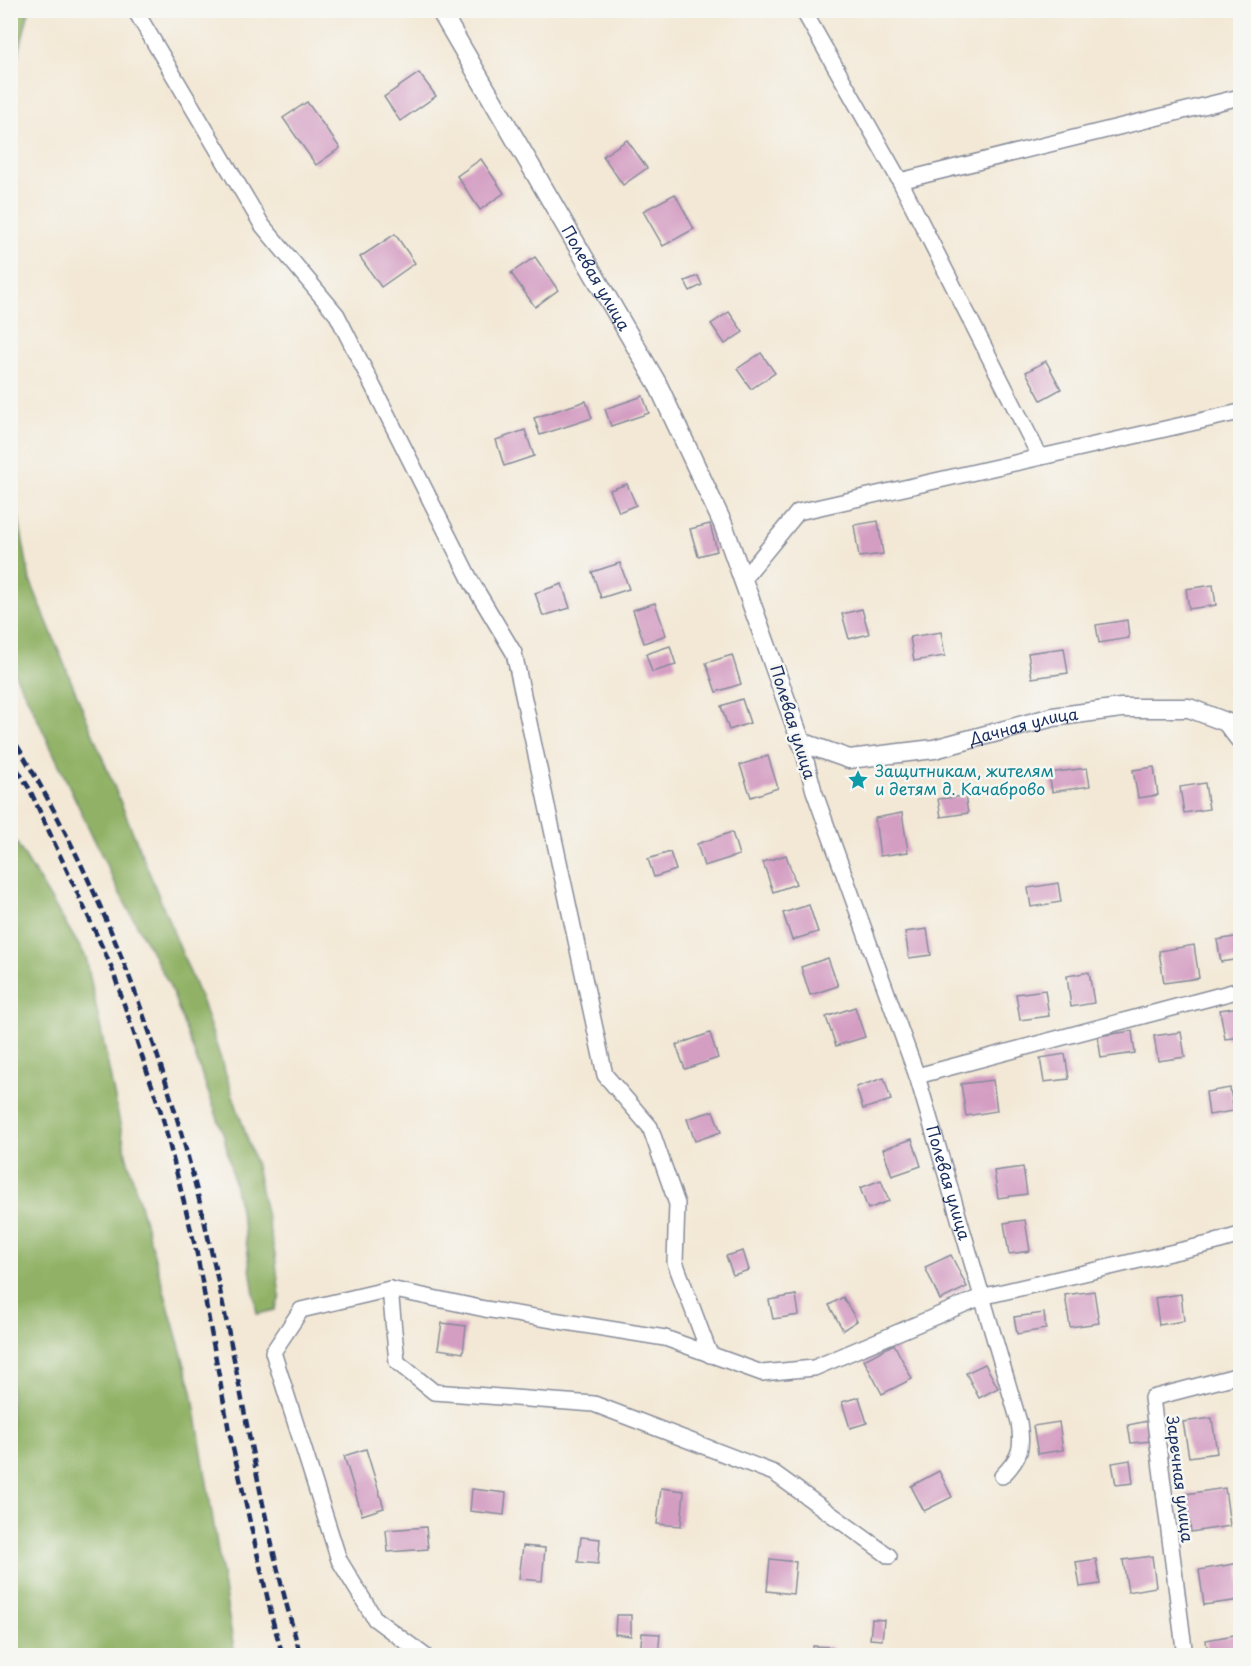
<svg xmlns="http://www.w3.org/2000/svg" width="1251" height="1666" font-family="'Playpen Sans',sans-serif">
<rect width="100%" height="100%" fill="#f6f6f2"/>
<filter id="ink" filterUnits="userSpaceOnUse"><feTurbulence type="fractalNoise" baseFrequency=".0167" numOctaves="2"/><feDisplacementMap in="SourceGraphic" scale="12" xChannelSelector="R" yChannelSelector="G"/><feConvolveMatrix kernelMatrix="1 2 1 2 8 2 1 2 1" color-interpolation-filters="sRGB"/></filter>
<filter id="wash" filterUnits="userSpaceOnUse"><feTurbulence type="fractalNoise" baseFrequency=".008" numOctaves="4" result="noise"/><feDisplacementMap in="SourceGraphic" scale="24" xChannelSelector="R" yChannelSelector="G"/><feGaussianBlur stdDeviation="1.35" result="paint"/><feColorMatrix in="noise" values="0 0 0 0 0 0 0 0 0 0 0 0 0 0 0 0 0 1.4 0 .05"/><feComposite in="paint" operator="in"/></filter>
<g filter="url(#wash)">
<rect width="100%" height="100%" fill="#f3e8d5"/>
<!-- forest -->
<g fill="#91b266" stroke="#567062" stroke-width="1.5">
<polygon points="11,10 29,11 11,84 10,11"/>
<polygon points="11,477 30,580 202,1002 255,1162 275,1255 280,1297 275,1310 257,1314 245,1234 224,1136 170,986 119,892 28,699 11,667"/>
<polygon points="11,834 86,957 127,1158 192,1391 235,1655 11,1655"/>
</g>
<g id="blocks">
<!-- building -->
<g fill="#d49ec3">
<polygon points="419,73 436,96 400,121 384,97"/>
<polygon points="307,102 340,148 316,165 283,118"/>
<polygon points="627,140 647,168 623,185 603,156"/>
<polygon points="481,159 504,193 480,210 457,176"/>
<polygon points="675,194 694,229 663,246 643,211"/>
<polygon points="395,234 415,263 381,287 360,257"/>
<polygon points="535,257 558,290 535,307 511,273"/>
<polygon points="698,276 702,285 690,291 685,281"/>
<polygon points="729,312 743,332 725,344 711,324"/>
<polygon points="761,353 775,373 751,389 737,369"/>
<polygon points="1046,361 1061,389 1041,400 1026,372"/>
<polygon points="643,396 649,413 611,426 605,409"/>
<polygon points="586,401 592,418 540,435 534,418"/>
<polygon points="525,430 534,456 504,466 496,440"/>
<polygon points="627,484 636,505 619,512 610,490"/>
<polygon points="878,521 883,554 859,557 854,525"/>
<polygon points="710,524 717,551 698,556 690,529"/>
<polygon points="620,563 629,589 601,598 592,572"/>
<polygon points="562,584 570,608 543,616 535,593"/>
<polygon points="1213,585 1216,605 1189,609 1186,589"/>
<polygon points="655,603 666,635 644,643 633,610"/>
<polygon points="862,609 869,634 849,639 842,614"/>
<polygon points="1127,620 1129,638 1099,643 1096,625"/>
<polygon points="941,632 945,656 914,661 910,637"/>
<polygon points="670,646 676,665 652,672 646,654"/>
<polygon points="1064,648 1068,673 1032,678 1028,653"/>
<polygon points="732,655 741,684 716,692 706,663"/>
<polygon points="742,699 750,723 729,730 721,706"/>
<polygon points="768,756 778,788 751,797 740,765"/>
<polygon points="1154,767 1158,795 1138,798 1133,770"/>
<polygon points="1087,768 1090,786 1052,792 1049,773"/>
<polygon points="1205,783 1209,809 1184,813 1180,787"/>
<polygon points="965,796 968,813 941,817 938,799"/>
<polygon points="902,813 908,852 880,856 875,818"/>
<polygon points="732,832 739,855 704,866 697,844"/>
<polygon points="670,852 676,870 654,877 648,859"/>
<polygon points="786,855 796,884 773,892 763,862"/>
<polygon points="1058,883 1061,902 1031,907 1028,888"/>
<polygon points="809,905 818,932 792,940 783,913"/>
<polygon points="927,929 931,955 909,958 905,932"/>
<polygon points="1240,936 1240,959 1221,962 1217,940"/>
<polygon points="1194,945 1199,978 1164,983 1159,951"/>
<polygon points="828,958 838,986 810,995 801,967"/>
<polygon points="1089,972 1094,1003 1071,1007 1067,976"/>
<polygon points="1045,990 1049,1016 1020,1020 1016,994"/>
<polygon points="855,1007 865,1037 836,1046 826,1017"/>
<polygon points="1240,1007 1240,1037 1225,1039 1220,1010"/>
<polygon points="1132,1031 1135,1053 1101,1058 1098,1036"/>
<polygon points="1181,1032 1185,1057 1158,1061 1154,1036"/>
<polygon points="710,1033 718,1058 685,1069 676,1045"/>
<polygon points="1065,1054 1069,1079 1044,1082 1040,1058"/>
<polygon points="884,1078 891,1100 863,1109 856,1087"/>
<polygon points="993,1080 997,1111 966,1116 961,1084"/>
<polygon points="1230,1088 1234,1111 1209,1115 1206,1092"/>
<polygon points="713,1111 721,1132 695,1141 687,1119"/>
<polygon points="912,1139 921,1166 892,1176 883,1149"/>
<polygon points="1023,1167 1027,1194 998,1198 994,1171"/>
<polygon points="881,1180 889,1201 868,1209 860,1188"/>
<polygon points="1025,1220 1030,1251 1009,1254 1004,1223"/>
<polygon points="743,1251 749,1270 733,1275 726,1256"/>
<polygon points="951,1255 967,1287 940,1300 925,1267"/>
<polygon points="1094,1291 1099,1323 1070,1327 1065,1295"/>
<polygon points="1181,1294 1184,1321 1159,1325 1155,1298"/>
<polygon points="796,1295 799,1315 773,1319 769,1300"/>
<polygon points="843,1297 857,1321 843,1330 829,1305"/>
<polygon points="1044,1313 1046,1329 1017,1334 1014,1317"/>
<polygon points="442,1323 466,1326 463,1353 438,1349"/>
<polygon points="894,1344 912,1379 882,1394 864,1360"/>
<polygon points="985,1364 998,1388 979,1398 966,1373"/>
<polygon points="859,1397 867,1423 850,1428 842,1402"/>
<polygon points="1212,1418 1217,1453 1189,1457 1183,1422"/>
<polygon points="1148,1421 1151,1441 1131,1443 1128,1425"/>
<polygon points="1059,1422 1063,1450 1038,1454 1033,1426"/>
<polygon points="366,1449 384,1508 362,1515 344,1456"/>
<polygon points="1130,1460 1133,1483 1116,1485 1112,1463"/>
<polygon points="939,1471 952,1497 924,1511 911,1486"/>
<polygon points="661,1488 684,1491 681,1526 657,1524"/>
<polygon points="1225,1488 1230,1526 1191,1532 1186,1494"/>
<polygon points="472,1489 506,1493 504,1515 470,1511"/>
<polygon points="426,1527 428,1549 388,1552 386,1530"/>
<polygon points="581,1537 600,1539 598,1564 578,1562"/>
<polygon points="523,1546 545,1548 542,1581 519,1579"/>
<polygon points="1152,1556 1156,1587 1128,1592 1123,1560"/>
<polygon points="770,1559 796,1562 793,1594 767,1591"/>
<polygon points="1096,1559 1100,1584 1080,1587 1076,1562"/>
<polygon points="1240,1563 1240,1600 1204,1605 1199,1570"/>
<polygon points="616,1615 631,1615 631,1636 615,1634"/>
<polygon points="872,1619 884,1620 882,1640 870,1639"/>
<polygon points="642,1633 660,1634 658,1656 640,1656"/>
<polygon points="1240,1634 1240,1656 1208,1656 1206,1640"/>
<polygon points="813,1646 832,1647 832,1656 812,1656"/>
<polygon points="598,1652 614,1654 614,1656 598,1656"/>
</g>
</g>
</g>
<g filter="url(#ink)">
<use href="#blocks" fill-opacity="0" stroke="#878c9a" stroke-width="1.5"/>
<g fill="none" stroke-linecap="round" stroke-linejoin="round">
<!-- minor casing -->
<g stroke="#878c9a" stroke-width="18">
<g id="minor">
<polyline points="135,10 262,225 337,315 472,583 514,653 605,1075 650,1127 677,1204 675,1262 710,1355"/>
<polyline points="803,10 900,181 1040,457"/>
<polyline points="900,181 1240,97"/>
<polyline points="744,578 798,512 1240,412"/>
<path id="s1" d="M801 742 814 791 917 1076 1019 1422C1023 1448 1021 1457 1002 1476"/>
<polyline points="917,1076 1240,990"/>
<polyline points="390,1289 397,1362 434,1392 594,1404 774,1473 889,1556"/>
<polyline points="425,1656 375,1619 339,1560 273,1352 301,1310 390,1289 485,1309 665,1338 762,1373 814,1368 981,1297 1213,1243 1240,1235"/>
<polyline points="1185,1656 1152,1398 1240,1375"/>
</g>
</g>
<!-- tertiary casing -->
<g stroke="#878c9a" stroke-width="21">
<g id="tertiary">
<path id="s2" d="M440 10 657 383 723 524 801 742 849 759 934 749 1053 717 1121 708H1189L1226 722 1240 740"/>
</g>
</g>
<!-- minor -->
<use href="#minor" stroke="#fff" stroke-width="15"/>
<!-- tertiary -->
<use href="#tertiary" stroke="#fff" stroke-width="18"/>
<!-- rail -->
<g stroke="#1b2f5e" stroke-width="4.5" stroke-dasharray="9 4.5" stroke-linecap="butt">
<path d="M10 734C107 890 171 1072 211 1250 242 1385 261 1523 301 1656"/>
<polyline points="10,758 29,788 111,966 162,1115 197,1254 229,1431 273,1622 283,1656"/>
</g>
</g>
</g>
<!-- icons -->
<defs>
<g id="sight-bare" transform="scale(1.62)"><path d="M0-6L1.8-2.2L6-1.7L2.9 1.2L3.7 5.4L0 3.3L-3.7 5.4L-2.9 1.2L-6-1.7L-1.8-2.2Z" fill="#0f9aa8" stroke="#f6f6f2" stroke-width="2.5" paint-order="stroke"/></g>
</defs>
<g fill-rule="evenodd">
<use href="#sight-bare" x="858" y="780"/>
</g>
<g text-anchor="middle" stroke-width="5" stroke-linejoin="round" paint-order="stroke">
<!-- street labels -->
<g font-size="16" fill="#1b2f5e" stroke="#f6f6f2">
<text dy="6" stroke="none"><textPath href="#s2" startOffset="310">Полевая улица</textPath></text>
<text transform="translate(793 722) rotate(73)" y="6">Полевая улица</text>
<text dy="6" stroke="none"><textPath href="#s2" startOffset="1048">Дачная улица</textPath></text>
<text dy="6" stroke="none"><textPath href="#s1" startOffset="465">Полевая улица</textPath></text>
<text transform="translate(1180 1479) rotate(83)" y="6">Заречная улица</text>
</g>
<!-- culture labels -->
<g font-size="16" fill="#0d838f" stroke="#f6f6f2" text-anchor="start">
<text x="875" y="777">Защитникам, жителям<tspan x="875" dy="18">и детям д. Качаброво</tspan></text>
</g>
</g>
<!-- margin -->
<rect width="1251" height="1666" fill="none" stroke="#f6f6f2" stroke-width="36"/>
</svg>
